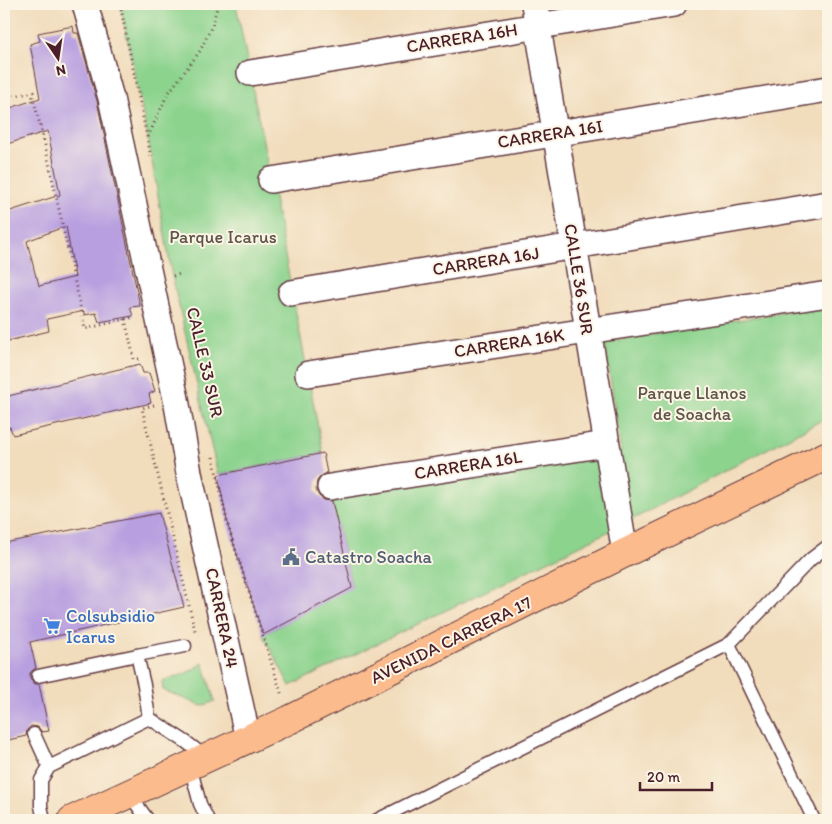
<svg xmlns="http://www.w3.org/2000/svg" width="832" height="824" font-family="Itim,sans-serif">
<rect width="100%" height="100%" fill="#fcf5e5"/>
<filter id="ink" filterUnits="userSpaceOnUse"><feTurbulence type="fractalNoise" baseFrequency=".02" numOctaves="2"/><feDisplacementMap in="SourceGraphic" scale="10" xChannelSelector="R" yChannelSelector="G"/><feConvolveMatrix kernelMatrix="1 2 1 2 8 2 1 2 1" color-interpolation-filters="sRGB"/></filter>
<filter id="wash" filterUnits="userSpaceOnUse"><feTurbulence type="fractalNoise" baseFrequency=".0096" numOctaves="4" result="noise"/><feDisplacementMap in="SourceGraphic" scale="20" xChannelSelector="R" yChannelSelector="G"/><feGaussianBlur stdDeviation="1.12" result="paint"/><feColorMatrix in="noise" values="0 0 0 0 0 0 0 0 0 0 0 0 0 0 0 0 0 1.4 0 .05"/><feComposite in="paint" operator="in"/></filter>
<g filter="url(#wash)">
<rect width="100%" height="100%" fill="#f1dcbb"/>
<!-- green -->
<g fill="#8cd38e" stroke="#6b795c">
<path d="M120 4H236C266 153 294 304 323 453L218 475 172 276 148 138Z"/>
<polygon points="828,305 828,417 620,526 290,686 263,635 352,587 331,497 621,452 605,342"/>
<path d="M203 663 215 701 202 706 163 690 162 681C177 677 190 673 203 663Z"/>
</g>
<g id="blocks">
<!-- building -->
<g fill="#b89fe0" fill-rule="evenodd">
<path d="M73 26 74 33H78L97 101 140 306 130 307 133 316 99 322 96 313 84 315V311L47 319 49 331 4 342V213L60 195 48 131 4 145V110L40 98 30 44 40 41 38 33ZM66 226 75 277 39 286 37 277H36L27 241Z"/>
<polygon points="140,364 143,373 149,373 155,391 149,394 151,403 13,435 10,427 4,428 4,397"/>
<polygon points="323,453 327,473 321,476 317,481 316,490 319,496 324,500 332,501 352,588 263,635 228,526 218,475"/>
<polygon points="159,513 184,607 30,642 36,668 33,670 30,673 30,678 35,684 39,684 49,731 42,732 38,727 31,726 27,730 26,736 4,741 4,543"/>
</g>
</g>
</g>
<g filter="url(#ink)">
<use href="#blocks" fill-opacity="0" stroke="#633b41" stroke-width="1"/>
<g fill="none" stroke-linecap="round" stroke-linejoin="round">
<!-- lane casing -->
<g stroke="#633b41" stroke-width="15">
<g id="lane">
<polyline points="729,644 814,820"/>
<polyline points="137,655 144,685 149,718"/>
<polyline points="38,676 137,655 185,646"/>
<polyline points="34,734 49,767"/>
<polyline points="190,766 200,804 208,820"/>
<polyline points="129,794 148,820"/>
<polyline points="44,820 41,806 41,780 49,767 149,718 186,742 207,758"/>
<polyline points="377,820 729,644 811,559 828,546"/>
</g>
</g>
<!-- street casing -->
<g stroke="#633b41" stroke-width="28">
<g id="street">
<polyline points="85,4 111,98 176,399 189,473 248,739"/>
<polyline points="534,4 625,553"/>
<polyline points="250,73 674,4"/>
<polyline points="271,180 828,89"/>
<polyline points="291,293 828,204"/>
<polyline points="308,374 828,294"/>
<polyline points="330,487 606,444"/>
</g>
</g>
<!-- primary casing -->
<g stroke="#633b41" stroke-width="30">
<polyline id="primary" points="72,820 289,720 625,553 828,455"/>
</g>
<!-- path -->
<g stroke="#633b41" stroke-width="3" stroke-dasharray="1 4" stroke-linecap="butt">
<polyline points="120,4 151,157"/>
<polyline points="4,98 34,92 33,97 45,145 85,329 134,317"/>
<polyline points="148,137 167,95 200,51 212,26 218,4"/>
<polyline points="173,276 180,274"/>
<polyline points="125,319 134,359 143,359"/>
<polyline points="154,405 142,408 195,631"/>
<polyline points="213,457 228,526 282,696"/>
</g>
<!-- lane -->
<use href="#lane" stroke="#fff" stroke-width="12"/>
<!-- street -->
<use href="#street" stroke="#fff" stroke-width="25"/>
<!-- primary -->
<use href="#primary" stroke="#fbbb8d" stroke-width="28"/>
</g>
</g>
<!-- icons -->
<defs>
<g id="civic-bare" transform="scale(1.35)"><path d="M-.6-6.5H3V-4.5H.6V-3L4-1V1h2V6H-6V1h2V-1L-.6-3ZM-1.2 2.5V6h2.4V2.5Z" fill="#5c6f8a" stroke="#fcf5e5" stroke-width="2.5" paint-order="stroke"/></g>
<g id="supermarket-bare" transform="scale(1.35)"><path d="M-6-5.5h2.5l.6 2H6L4.5 2H-2.5L-4.4-4H-6ZM-1.5 3.2a1.3 1.3 0 1 0 .1 0ZM3 3.2a1.3 1.3 0 1 0 .1 0Z" fill="#3f7fe0" stroke="#fcf5e5" stroke-width="2.5" paint-order="stroke"/></g>
</defs>
<g fill-rule="evenodd">
<use href="#civic-bare" x="291" y="557"/>
<use href="#supermarket-bare" x="52" y="626"/>
</g>
<g text-anchor="middle" stroke-width="4" stroke-linejoin="round" paint-order="stroke">
<!-- street labels -->
<g font-size="18" fill="#4a1f2b" stroke="#fcf5e5">
<text transform="translate(462 38) rotate(-9)" y="6">CARRERA 16H</text>
<text transform="translate(550 134) rotate(-9)" y="6">CARRERA 16I</text>
<text transform="translate(486 261) rotate(-9)" y="6">CARRERA 16J</text>
<text transform="translate(579 279) rotate(81)" y="6">CALLE 36 SUR</text>
<text transform="translate(509 343) rotate(-9)" y="6">CARRERA 16K</text>
<text transform="translate(205 362) rotate(77)" y="6">CALLE 33 SUR</text>
<text transform="translate(468 465) rotate(-9)" y="6">CARRERA 16L</text>
<text transform="translate(222 618) rotate(78)" y="6">CARRERA 24</text>
<text transform="translate(451 640) rotate(-26)" y="6">AVENIDA CARRERA 17</text>
</g>
<!-- park labels -->
<g font-size="18" fill="#5e5549" stroke="#fcf5e5">
<text x="223" y="243">Parque Icarus</text>
<text x="692" y="399">Parque Llanos<tspan x="692" dy="21">de Soacha</tspan></text>
</g>
<!-- service labels -->
<g font-size="18" fill="#4e5e75" stroke="#fcf5e5" text-anchor="start">
<text x="305" y="563">Catastro Soacha</text>
</g>
<!-- shop labels -->
<g font-size="18" fill="#366cbe" stroke="#fcf5e5" text-anchor="start">
<text x="66" y="622">Colsubsidio<tspan x="66" dy="21">Icarus</tspan></text>
</g>
</g>
<!-- margin -->
<rect width="832" height="824" fill="none" stroke="#fcf5e5" stroke-width="20"/>
<!-- north arrow -->
<g transform="translate(58 58) rotate(167)" stroke="#fcf5e5" stroke-width="4" paint-order="stroke">
<path d="M0-4L9 19L0 12L-9 19Z" fill="#4a1f2b"/>
<text y="-8" font-size="14" font-weight="bold" text-anchor="middle" fill="#4a1f2b">N</text>
</g>
<!-- scale -->
<path d="M640 782v8h72v-8" fill="none" stroke="#4a1f2b" stroke-width="2.5"/>
<text x="647" y="782" font-size="15" fill="#4a1f2b" stroke="#fcf5e5" stroke-width="4" paint-order="stroke">20 m</text>
</svg>
